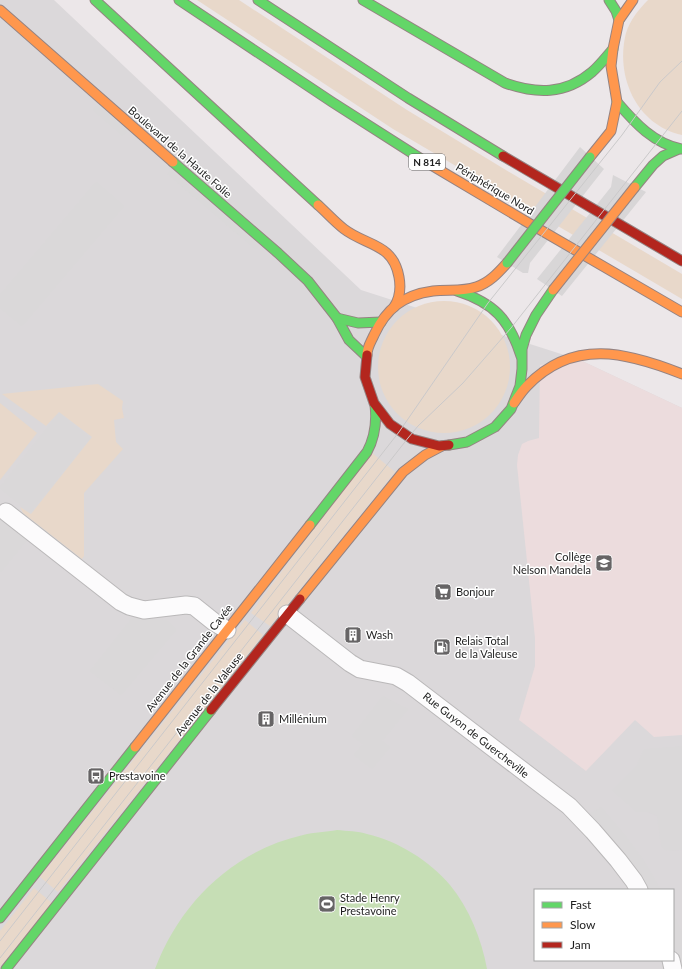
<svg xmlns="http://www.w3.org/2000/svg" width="682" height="969" font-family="Lato,sans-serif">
<rect width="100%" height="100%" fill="#ece7e9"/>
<!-- residential -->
<path fill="#dbd8da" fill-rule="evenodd" d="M0 0H54L361 290 580 360 682 408V969H0ZM535 890H673V960H535Z"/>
<!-- education -->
<polygon fill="#ecdcdd" points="580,360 682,408 682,735 654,737 635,720 586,771 519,720 535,666 535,638 517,465 518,455 522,444 528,441 539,438 540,365"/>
<!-- religious -->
<g fill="#dad8d9">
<polygon points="97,105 127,131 123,136 93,110"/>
<polygon points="170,170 260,245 256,250 167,174"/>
<polygon points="96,182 124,206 22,326 0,308 0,295"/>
<polygon points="59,413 90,438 30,513 0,488 0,487"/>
<polygon points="0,518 27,540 0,573"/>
<polygon points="133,617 167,620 176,630 121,695 90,671"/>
<polygon points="383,696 408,709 382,741 390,747 372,769 354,755 363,744 352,736"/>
<polygon points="682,746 682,850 672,851 666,850 661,846 657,816 647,812 637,812 612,790 637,765 644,749"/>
<polygon points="601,807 627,838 642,858 661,890 647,890 615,844 590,814"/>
<polygon points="673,913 682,932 682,969 673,944"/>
</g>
<!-- grass -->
<g fill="#e8d8ca">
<polygon points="197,0 239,0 407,110 511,173 682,274 682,299 393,129"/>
<path d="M648 0H682V135C636 125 615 76 626 33 630 20 639 9 648 0Z"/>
<circle cx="444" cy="367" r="66"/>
<polygon points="98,384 123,401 122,408 124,418 114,420 116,442 123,449 84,493 84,556 82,559 23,513 20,507 31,514 92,437 59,412 46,426 2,394"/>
<polygon points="0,403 37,433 0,480"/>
<polygon points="371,452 395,472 270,626 251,613"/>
<polygon points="245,620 263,635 58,892 40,877"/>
<polygon points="34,888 52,903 0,967 0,931"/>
</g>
<!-- pitch -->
<path fill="#c6deb5" d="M337 830C347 831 358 831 367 834 398 841 430 861 450 885 469 908 482 940 487 969H155C180 903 233 851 303 835 314 832 326 832 337 830Z"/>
<!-- pier -->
<g fill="#d8d6d7">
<polygon points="580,147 604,169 530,263 528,273 523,273 497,257"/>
<polygon points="613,175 646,192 562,296 537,279 611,187"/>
</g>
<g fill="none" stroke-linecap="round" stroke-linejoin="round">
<!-- street casing -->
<g stroke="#bab8b9" stroke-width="19">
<g id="street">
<polyline points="6,512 121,602 129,606 144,610 186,605 194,606 214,622 227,630"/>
<polyline points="287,614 350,663 360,669 396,676 408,683 569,806 593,831 618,860 634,881 639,890"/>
<polyline points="671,960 673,969"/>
</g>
</g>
<!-- fast casing -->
<g stroke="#958382" stroke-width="11">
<g id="fast">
<polyline points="95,0 318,205"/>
<polyline points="179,0 332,102 426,162"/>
<polyline points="258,0 408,98 503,156"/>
<path d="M363 0 505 83C536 94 565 95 592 72 600 65 606 57 613 49"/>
<polyline points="609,0 616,11 619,20"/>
<path d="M617 102C635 123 654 144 682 149"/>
<polyline points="173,162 278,253 308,281 337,318 349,340 366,356"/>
<polyline points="635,187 653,165 663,156 679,149"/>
<path d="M457 291C494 303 509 319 521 356"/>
<polyline points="337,318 358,323 381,322"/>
<polyline points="449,445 467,442 495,427 511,409 520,386 522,369 522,349 526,335 536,315 553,290"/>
<path d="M310 525 367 452C375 437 377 422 375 405"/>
<polyline points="0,918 135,747"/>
<polyline points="6,969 211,710"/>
</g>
</g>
<!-- slow casing -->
<g stroke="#958382" stroke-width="11">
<g id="slow">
<polyline points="0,10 173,162"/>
<polyline points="590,157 611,131 617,102 611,66 613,49 619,20 633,0"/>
<polyline points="426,162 532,225 682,312"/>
<path d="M318 205C327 213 335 222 344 229 366 246 393 243 399 277 401 288 400 298 394 307"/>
<path d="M367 355C367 347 371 342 374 335 386 309 403 295 433 291 447 289 462 292 476 287 489 283 498 273 507 263"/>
<path d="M514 403C518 397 522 391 527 386 573 338 627 352 682 374"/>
<polyline points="300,599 403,472 425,455 442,446"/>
<polyline points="135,747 310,525"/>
</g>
</g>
<!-- jam casing -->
<g stroke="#958382" stroke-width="11">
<g id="jam">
<polyline points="503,156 682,261"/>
<polyline points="367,355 365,377 374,403 390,424 412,439 439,446 449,445"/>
<polyline points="211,710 300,599"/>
</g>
</g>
<!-- street -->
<use href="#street" stroke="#fcfbfc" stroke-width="17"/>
<!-- fast -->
<use href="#fast" stroke="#63d668" stroke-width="9"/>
<!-- slow -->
<use href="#slow" stroke="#ff974d" stroke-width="9"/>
<!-- jam -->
<use href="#jam" stroke="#b3261e" stroke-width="9"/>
<!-- tram -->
<g stroke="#cac9ca" stroke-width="1">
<polyline points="0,941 399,432 488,303 622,135 660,82 682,61"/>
<polyline points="0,958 408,438 418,426 463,383 511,328 682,111"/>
</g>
<!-- fast-bridge casing -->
<g stroke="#958382" stroke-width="11" stroke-linecap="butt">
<polyline id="fast-bridge" points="507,263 590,157"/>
</g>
<!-- slow-bridge casing -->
<g stroke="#958382" stroke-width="11" stroke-linecap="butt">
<polyline id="slow-bridge" points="553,290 635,187"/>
</g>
<!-- fast-bridge -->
<use href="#fast-bridge" stroke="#63d668" stroke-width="9"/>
<!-- slow-bridge -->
<use href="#slow-bridge" stroke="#ff974d" stroke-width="9"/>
</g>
<!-- icons -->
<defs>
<g id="school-square" transform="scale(0.9)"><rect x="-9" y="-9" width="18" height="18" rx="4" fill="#666465" stroke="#fff"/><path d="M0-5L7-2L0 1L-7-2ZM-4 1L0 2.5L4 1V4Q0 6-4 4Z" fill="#fff"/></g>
<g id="supermarket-square" transform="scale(0.9)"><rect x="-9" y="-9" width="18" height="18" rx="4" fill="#666465" stroke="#fff"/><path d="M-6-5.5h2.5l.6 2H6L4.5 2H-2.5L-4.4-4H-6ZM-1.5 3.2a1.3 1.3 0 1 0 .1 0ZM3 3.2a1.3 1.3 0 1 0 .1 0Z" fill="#fff"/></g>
<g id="building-square" transform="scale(0.9)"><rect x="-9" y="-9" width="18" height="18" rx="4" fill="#666465" stroke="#fff"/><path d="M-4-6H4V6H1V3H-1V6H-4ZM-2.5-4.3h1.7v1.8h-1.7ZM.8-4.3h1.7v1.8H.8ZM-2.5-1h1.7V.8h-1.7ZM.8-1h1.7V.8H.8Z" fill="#fff"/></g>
<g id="fuel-square" transform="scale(0.9)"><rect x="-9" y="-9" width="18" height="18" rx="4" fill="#666465" stroke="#fff"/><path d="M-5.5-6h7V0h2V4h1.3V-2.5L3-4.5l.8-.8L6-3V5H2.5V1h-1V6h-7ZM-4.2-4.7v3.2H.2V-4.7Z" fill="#fff"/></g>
<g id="bus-square" transform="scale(0.9)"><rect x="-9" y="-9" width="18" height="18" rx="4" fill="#666465" stroke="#fff"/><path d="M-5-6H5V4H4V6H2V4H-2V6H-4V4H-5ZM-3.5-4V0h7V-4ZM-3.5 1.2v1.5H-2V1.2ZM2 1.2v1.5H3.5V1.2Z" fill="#fff"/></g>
<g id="stadium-square" transform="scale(0.9)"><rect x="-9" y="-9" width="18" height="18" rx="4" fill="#666465" stroke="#fff"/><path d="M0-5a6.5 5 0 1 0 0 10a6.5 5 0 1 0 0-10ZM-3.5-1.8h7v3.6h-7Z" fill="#fff"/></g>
</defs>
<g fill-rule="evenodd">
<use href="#school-square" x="604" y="563"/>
<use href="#supermarket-square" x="443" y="592"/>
<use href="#building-square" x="353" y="635"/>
<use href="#fuel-square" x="442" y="647"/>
<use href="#building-square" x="266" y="719"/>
<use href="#bus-square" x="96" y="776"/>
<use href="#stadium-square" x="327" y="904"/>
</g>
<g text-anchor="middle" stroke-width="3" stroke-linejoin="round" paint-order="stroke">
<!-- shield labels -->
<rect fill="#fff" stroke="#626262" stroke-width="1" x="409" y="154" width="36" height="16" rx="3"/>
<g font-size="10" font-weight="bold" fill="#1e1e1e">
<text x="427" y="166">N 814</text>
</g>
<!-- street labels -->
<g font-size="11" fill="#1e1e1e" stroke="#fff">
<text transform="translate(180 152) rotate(41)" y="4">Boulevard de la Haute Folie</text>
<text transform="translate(495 189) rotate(31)" y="4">Périphérique Nord</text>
<text transform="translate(189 658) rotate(-52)" y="4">Avenue de la Grande Cavée</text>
<text transform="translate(209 694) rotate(-52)" y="4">Avenue de la Valeuse</text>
<text transform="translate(476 735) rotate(38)" y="4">Rue Guyon de Guercheville</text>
</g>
<!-- poi labels -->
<g font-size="11" fill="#1e1e1e" stroke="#fff" text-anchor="start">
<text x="591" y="561" text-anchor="end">Collège<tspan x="591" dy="13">Nelson Mandela</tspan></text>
<text x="456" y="596">Bonjour</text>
<text x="366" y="639">Wash</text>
<text x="455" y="645">Relais Total<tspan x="455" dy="13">de la Valeuse</tspan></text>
<text x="279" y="723">Millénium</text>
<text x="109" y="780">Prestavoine</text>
<text x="340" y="902">Stade Henry<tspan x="340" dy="13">Prestavoine</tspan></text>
</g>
</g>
<!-- legend -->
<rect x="534" y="889" width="140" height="72" fill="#ffffff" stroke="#a5a5a5"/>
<rect x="542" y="902" width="20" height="6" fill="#63d668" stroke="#a5a5a5"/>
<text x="570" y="909" font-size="12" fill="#1e1e1e">Fast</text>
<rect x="542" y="922" width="20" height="6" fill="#ff974d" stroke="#a5a5a5"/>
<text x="570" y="929" font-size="12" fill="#1e1e1e">Slow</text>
<rect x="542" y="942" width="20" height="6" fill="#b3261e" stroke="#a5a5a5"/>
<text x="570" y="949" font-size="12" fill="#1e1e1e">Jam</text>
</svg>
